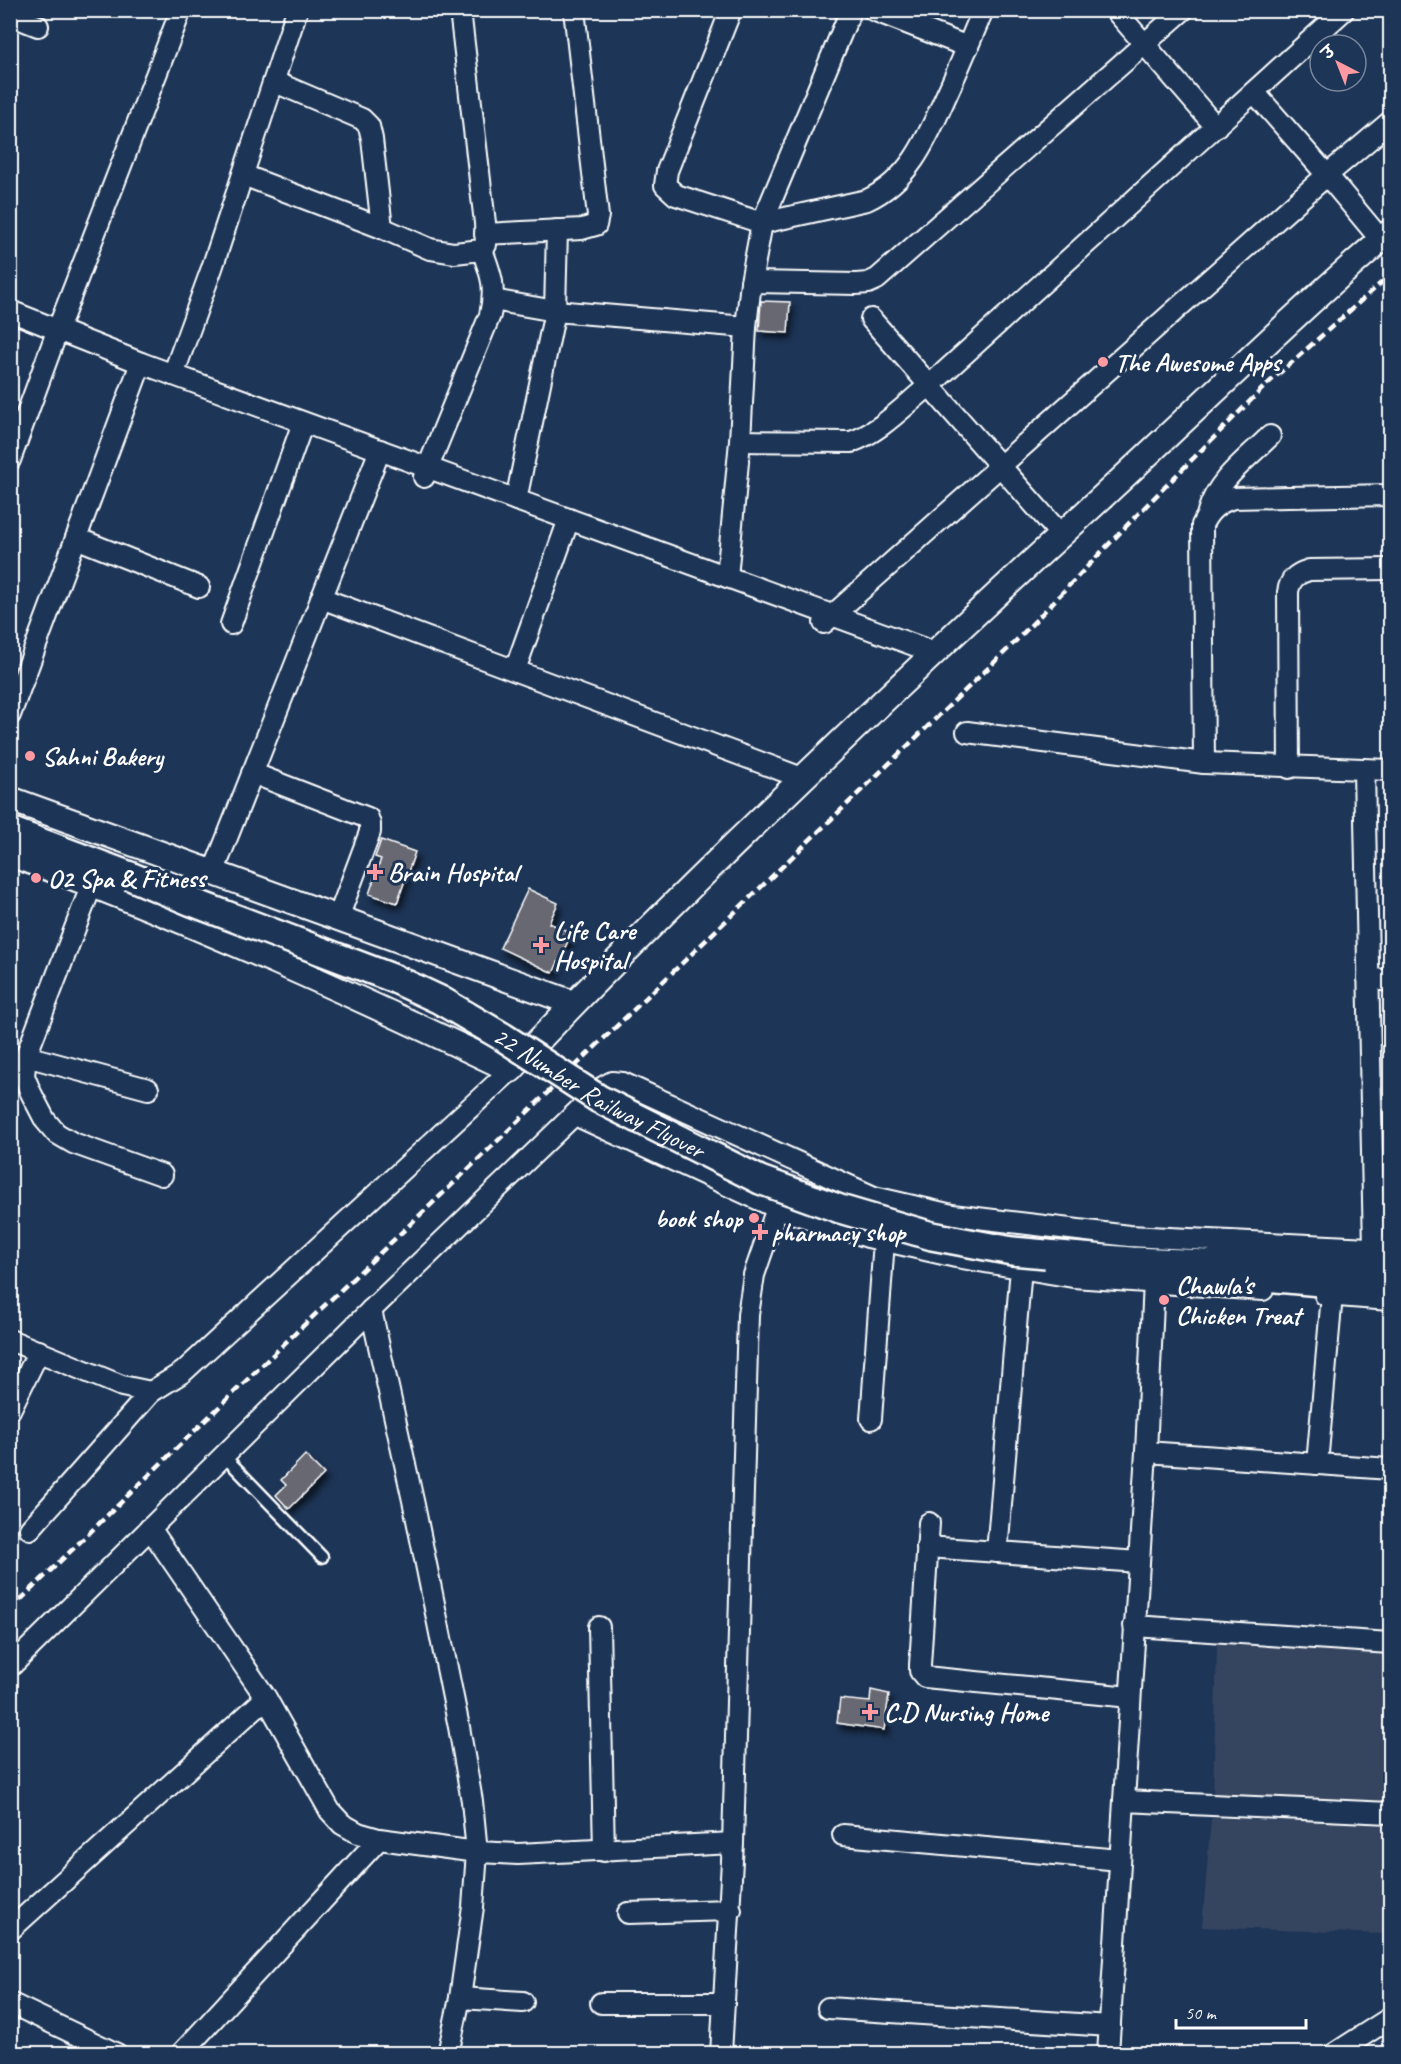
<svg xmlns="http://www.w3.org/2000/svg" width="1401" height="2064" font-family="Caveat,'Playpen Sans Deva',sans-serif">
<defs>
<filter id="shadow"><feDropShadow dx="3.5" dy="6" stdDeviation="3" flood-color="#0009"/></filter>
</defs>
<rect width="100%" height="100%" fill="#1d3557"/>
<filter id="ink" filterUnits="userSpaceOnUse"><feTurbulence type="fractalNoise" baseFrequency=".0167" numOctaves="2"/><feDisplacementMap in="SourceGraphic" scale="12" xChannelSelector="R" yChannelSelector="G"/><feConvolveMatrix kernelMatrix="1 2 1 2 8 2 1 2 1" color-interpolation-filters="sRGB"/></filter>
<g filter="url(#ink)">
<!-- built -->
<g fill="#34445f">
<polygon points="1217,1644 1390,1654 1390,1808 1213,1798"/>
<polygon points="1211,1818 1384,1823 1384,1934 1202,1927"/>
</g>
<!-- building -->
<g fill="#686772" stroke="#fff" stroke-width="1.5" filter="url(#shadow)">
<polygon points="761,301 790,302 788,333 759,331"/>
<polygon points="381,840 415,852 397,903 369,894 381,859 375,857"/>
<polygon points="528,889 558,903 549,923 572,933 553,973 500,948"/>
<polygon points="305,1455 324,1474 289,1509 276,1495 286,1485 281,1480"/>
<polygon points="871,1690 889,1694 884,1730 837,1723 840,1699 870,1702"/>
</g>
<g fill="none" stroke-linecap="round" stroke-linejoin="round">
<!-- service casing -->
<g stroke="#fff" stroke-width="15">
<polyline id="service" points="224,1456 322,1557"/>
</g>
<!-- minor casing -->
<g stroke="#fff" stroke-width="24">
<g id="minor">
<path d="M731 10 667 171 665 185 676 195 762 223 867 200C911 179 927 138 946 96 959 68 971 39 983 10"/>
<polyline points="873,10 968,47"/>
<polyline points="1115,10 1216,127"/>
<polyline points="10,15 38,26"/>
<polyline points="275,82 362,119 369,126 372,139 382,228"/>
<polyline points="1254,92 1327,175 1381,240"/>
<polyline points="243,175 382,228 430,249 454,253 482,250 486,245 485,223 460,10"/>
<polyline points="485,234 582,229 596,225 598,216 574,10"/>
<polyline points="751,282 762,223 851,10"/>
<polyline points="493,300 555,311 746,327"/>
<polyline points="10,311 141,363 933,652"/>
<polyline points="871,319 1061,535"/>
<polyline points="141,363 76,538 199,587"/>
<polyline points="173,375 212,268 297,10"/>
<path d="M740 441 851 442C879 433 906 404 929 386L1344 10"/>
<polyline points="10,460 58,329 181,10"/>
<path d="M424 477 490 315C496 288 492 276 482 250"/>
<polyline points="516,500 555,311 557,230"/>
<path d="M1208 512C1217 480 1247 459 1270 436"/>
<polyline points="727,577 740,441 746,327 751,282 856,284 868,283 877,279 1183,10"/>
<polyline points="321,598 802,778"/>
<polyline points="824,623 1327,175 1390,122"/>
<polyline points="231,624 300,431"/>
<polyline points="515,670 569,519"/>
<polyline points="10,715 76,538"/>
<polyline points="967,732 1204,763 1390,770"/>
<path d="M1204 763 1202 525C1209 510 1218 503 1233 498L1390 495"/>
<path d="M1289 768 1288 592C1290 579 1296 574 1309 570L1390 569"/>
<polyline points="1364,771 1374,1248"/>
<polyline points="252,773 368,818 370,824 370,832 338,918"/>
<polyline points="213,873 380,450"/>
<polyline points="92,884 26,1056 24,1076 31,1093 45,1120 56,1133 73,1143 162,1175"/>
<polyline points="1368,978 1390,981"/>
<polyline points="26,1056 148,1089"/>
<polyline points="575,1115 777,1208 868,1237 956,1257 1073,1277 1263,1290"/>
<polyline points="1325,1295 1390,1300"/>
<polyline points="371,1310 414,1505 459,1727 472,1801 477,1852 473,1907 460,1998 448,2054"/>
<polyline points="10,1340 122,1386 151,1392"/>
<polyline points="10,1410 39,1351"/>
<polyline points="871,1419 884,1241"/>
<polyline points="1146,1452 1390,1469"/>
<polyline points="1317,1464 1332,1295"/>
<polyline points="929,1523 920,1665 920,1671 925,1677 1130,1697"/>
<polyline points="150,1528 266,1698 330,1811 342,1824 358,1833 379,1839 477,1852 518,1854 733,1843"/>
<polyline points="30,1529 151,1392 183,1372 511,1070"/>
<polyline points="927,1547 1139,1562"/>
<polyline points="997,1552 1021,1268"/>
<polyline points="1134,1626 1390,1643"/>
<polyline points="599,1627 604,1851"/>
<polyline points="10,1667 371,1310 603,1087 612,1082 623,1083 874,1197 952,1215 1129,1236 1390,1249"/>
<polyline points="1124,1801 1390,1813"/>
<polyline points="843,1835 1120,1860"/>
<polyline points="628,1913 731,1910"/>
<polyline points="10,1930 266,1698"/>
<polyline points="460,1998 523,2002"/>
<polyline points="10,2003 117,2054"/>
<polyline points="601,2003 724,2003"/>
<polyline points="828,2008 1110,2026"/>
<polyline points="181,2054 379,1839"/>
<polyline points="721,2054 733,1843 748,1315 754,1275 777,1208"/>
<polyline points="1108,2054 1146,1452 1154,1282"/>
<polyline points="1334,2054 1390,2018"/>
</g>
</g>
<!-- tertiary casing -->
<g stroke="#fff" stroke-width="28">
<g id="tertiary">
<polyline points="10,799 573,1003"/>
<path d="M10 854C181 916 347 992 511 1070 575 1001 641 936 708 870 832 749 957 630 1085 513 1187 419 1285 322 1390 232"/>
</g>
</g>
<!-- secondary casing -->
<g stroke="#fff" stroke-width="32">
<g id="secondary">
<polyline points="10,831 130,876"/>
<polyline points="1046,1254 1131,1261 1209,1264 1249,1256 1390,1265"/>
<polyline points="1213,1265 1241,1275 1331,1283 1390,1284"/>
</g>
</g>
<!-- service -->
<use href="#service" stroke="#1d3557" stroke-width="10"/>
<!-- minor -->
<use href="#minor" stroke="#1d3557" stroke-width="20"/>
<!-- tertiary -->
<use href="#tertiary" stroke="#1d3557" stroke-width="24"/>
<!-- secondary -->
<use href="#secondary" stroke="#1d3557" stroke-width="27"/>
<!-- rail -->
<polyline stroke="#fff" stroke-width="4.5" stroke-dasharray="9 4.5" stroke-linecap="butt" points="10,1610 285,1343 458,1179 1008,649 1135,517 1264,387 1390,275"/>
<!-- secondary-bridge casing -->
<g stroke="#fff" stroke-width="32" stroke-linecap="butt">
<g id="secondary-bridge">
<path id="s1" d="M130 876 192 902 395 979 440 1000 503 1037 599 1099 760 1180 840 1209 932 1236 1012 1251 1046 1254"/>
</g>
</g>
<!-- secondary-bridge -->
<use href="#secondary-bridge" stroke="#1d3557" stroke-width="27"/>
</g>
</g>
<!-- markers -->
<g fill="#ff9aa2" stroke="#1d3557" stroke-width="2">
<circle cx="1103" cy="362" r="6"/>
<circle cx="30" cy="756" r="6"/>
<path d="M372 863h6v6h6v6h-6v6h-6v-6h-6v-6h6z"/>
<circle cx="36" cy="878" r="6"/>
<path d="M538 936h6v6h6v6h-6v6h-6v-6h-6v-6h6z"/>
<circle cx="754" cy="1218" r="6"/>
<path d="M757 1223h6v6h6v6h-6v6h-6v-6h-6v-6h6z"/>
<circle cx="1164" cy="1300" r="6"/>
<path d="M867 1703h6v6h6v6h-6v6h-6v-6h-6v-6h6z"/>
</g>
<g text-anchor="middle" stroke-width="6" stroke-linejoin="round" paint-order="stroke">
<!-- poi labels -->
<g font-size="26" font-weight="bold" fill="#fff" stroke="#1d3557" text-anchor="start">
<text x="1115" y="371">The Awesome Apps</text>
<text x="42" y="765">Sahni Bakery</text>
<text x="388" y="881">Brain Hospital</text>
<text x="48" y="887">O2 Spa &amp; Fitness</text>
<text x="554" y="939">Life Care<tspan x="554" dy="30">Hospital</tspan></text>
<text x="742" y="1227" text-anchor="end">book shop</text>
<text x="772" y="1241">pharmacy shop</text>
<text x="1176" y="1294">Chawla's<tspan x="1176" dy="30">Chicken Treat</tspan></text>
<text x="884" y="1721">C.D Nursing Home</text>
</g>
<!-- street labels -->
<g font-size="26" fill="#fff" stroke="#1d3557">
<text dy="9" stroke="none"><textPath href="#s1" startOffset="518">22 Number Railway Flyover</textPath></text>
</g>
</g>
<!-- margin -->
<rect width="1401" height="2064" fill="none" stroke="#1d3557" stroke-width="36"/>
<rect x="18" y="18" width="1365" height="2028" fill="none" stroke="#fff" stroke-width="2" filter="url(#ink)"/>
<!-- north arrow -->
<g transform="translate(1338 63) rotate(318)"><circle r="28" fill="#1d3557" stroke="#77869a" stroke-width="1.5"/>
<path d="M0-4.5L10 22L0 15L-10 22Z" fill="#ff9aa2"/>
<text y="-9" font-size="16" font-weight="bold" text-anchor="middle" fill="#ffffff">उ</text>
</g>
<!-- scale -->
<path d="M1176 2019v9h130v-9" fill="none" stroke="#ffffff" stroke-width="3"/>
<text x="1185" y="2019" font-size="18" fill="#ffffff" stroke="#1d3557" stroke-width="4.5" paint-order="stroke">50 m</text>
</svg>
